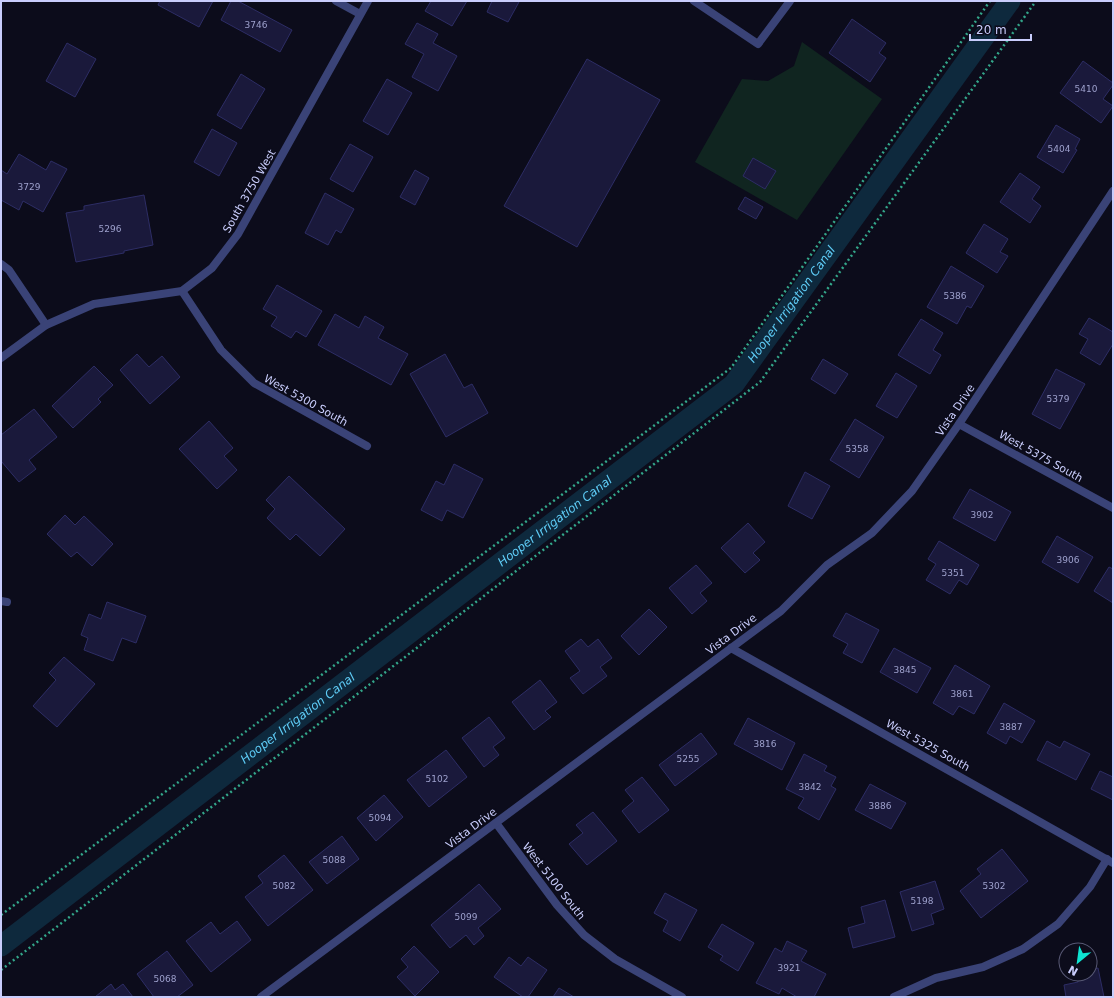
<svg xmlns="http://www.w3.org/2000/svg" width="1114" height="998" font-family="'DejaVu Sans',sans-serif">
<rect width="100%" height="100%" fill="#0c0c1b"/>
<!-- park -->
<polygon fill="#102520" points="802,42 882,99 797,220 695,162 742,79 768,81 794,66"/>
<g fill="none" stroke-linecap="round" stroke-linejoin="round">
<!-- canal -->
<path stroke="#0e293d" stroke-width="21" id="s1" d="M1 946 734 384 1010 1"/>
</g>
<!-- building -->
<g fill="#1a193b" stroke="#2d2d65">
<polygon points="160,1 213,1 199,27 158,5"/>
<polygon points="231,1 238,1 292,30 280,52 221,20"/>
<polygon points="431,1 467,1 452,26 425,11"/>
<polygon points="492,1 517,1 519,2 508,22 487,12"/>
<polygon points="852,19 886,43 879,53 886,58 870,82 829,53"/>
<polygon points="417,23 438,34 433,43 457,56 438,91 412,77 424,54 405,44"/>
<polygon points="67,43 96,59 75,97 46,81"/>
<polygon points="587,59 660,100 577,247 504,206"/>
<polygon points="1083,61 1113,83 1113,85 1103,99 1113,106 1101,123 1060,93"/>
<polygon points="241,74 265,89 241,129 217,115"/>
<polygon points="387,79 412,93 388,135 363,121"/>
<polygon points="1056,125 1080,139 1075,149 1077,150 1063,173 1037,157"/>
<polygon points="212,129 237,143 219,176 194,162"/>
<polygon points="350,144 373,157 353,192 330,179"/>
<polygon points="19,154 46,170 51,161 67,169 43,212 23,201 19,210 1,200 1,170 7,174"/>
<polygon points="753,158 776,171 765,189 743,176"/>
<polygon points="415,170 429,178 415,205 400,197"/>
<polygon points="1020,173 1040,187 1032,199 1041,206 1030,223 1000,202"/>
<polygon points="325,193 354,209 341,233 336,230 328,245 305,233"/>
<polygon points="144,195 153,245 124,251 124,253 76,262 66,213 84,210 84,206"/>
<polygon points="745,197 763,207 756,219 738,209"/>
<polygon points="984,224 1008,239 1000,252 1008,256 997,273 966,253"/>
<polygon points="951,266 984,286 971,308 967,306 957,324 927,307"/>
<polygon points="277,285 322,311 306,337 296,331 291,338 271,326 277,317 263,309"/>
<polygon points="335,314 359,328 365,316 384,327 378,338 408,354 391,385 318,345"/>
<polygon points="1089,318 1113,332 1113,344 1100,365 1080,353 1088,339 1079,334"/>
<polygon points="921,319 943,333 933,350 941,355 930,374 898,355"/>
<polygon points="137,354 149,367 162,356 180,377 150,404 120,370"/>
<polygon points="445,354 464,388 472,384 488,413 446,437 410,374"/>
<polygon points="823,359 848,374 835,394 811,379"/>
<polygon points="94,366 113,385 98,399 101,402 73,428 52,406"/>
<polygon points="1056,369 1085,384 1060,429 1032,414"/>
<polygon points="896,373 917,386 897,418 876,406"/>
<polygon points="34,409 57,437 29,460 36,469 19,482 1,461 1,435"/>
<polygon points="855,419 884,437 859,478 830,460"/>
<polygon points="209,421 233,448 224,456 237,470 217,489 179,449"/>
<polygon points="454,464 483,479 463,518 447,510 442,521 421,510 436,481 444,485"/>
<polygon points="805,472 830,486 812,519 788,506"/>
<polygon points="289,476 345,529 320,556 296,534 290,540 267,518 275,509 266,500"/>
<polygon points="970,489 1011,512 995,541 953,518"/>
<polygon points="65,515 75,525 84,516 113,544 92,566 77,552 71,557 47,534"/>
<polygon points="748,523 765,542 753,553 760,560 745,573 721,548"/>
<polygon points="1057,536 1093,557 1078,583 1042,562"/>
<polygon points="939,541 979,565 967,585 959,580 950,594 926,580 936,564 928,559"/>
<polygon points="696,565 712,583 700,593 707,601 692,614 669,588"/>
<polygon points="1109,567 1113,569 1113,603 1094,591"/>
<polygon points="107,602 146,616 136,643 122,638 113,661 84,650 88,638 81,635 89,614 101,619"/>
<polygon points="649,609 667,627 639,655 621,636"/>
<polygon points="846,613 879,630 862,663 843,653 848,644 833,636"/>
<polygon points="581,639 588,647 598,639 612,658 600,667 607,676 583,694 570,678 580,671 565,651"/>
<polygon points="894,648 931,668 917,693 880,672"/>
<polygon points="64,657 95,684 57,727 33,706 56,680 49,673"/>
<polygon points="955,665 990,686 974,714 959,706 953,715 933,703"/>
<polygon points="540,680 557,702 545,711 551,717 534,730 512,702"/>
<polygon points="1004,703 1035,721 1022,743 1010,736 1006,744 987,733"/>
<polygon points="489,717 505,738 493,747 499,755 484,767 462,738"/>
<polygon points="748,718 795,743 782,770 734,744"/>
<polygon points="701,733 717,754 675,786 659,765"/>
<polygon points="1047,741 1060,748 1064,741 1090,754 1076,780 1037,760"/>
<polygon points="446,750 467,777 429,807 407,780"/>
<polygon points="804,754 827,766 824,771 836,777 831,786 836,789 819,820 798,808 804,798 786,789"/>
<polygon points="1100,771 1113,777 1113,800 1091,789"/>
<polygon points="642,777 669,810 639,833 622,811 634,801 625,790"/>
<polygon points="870,784 906,803 891,829 855,810"/>
<polygon points="384,795 403,817 376,841 357,818"/>
<polygon points="593,812 617,841 587,865 569,844 583,833 576,825"/>
<polygon points="342,836 359,859 327,884 309,862"/>
<polygon points="1002,849 1028,881 981,918 960,891 981,874 977,869"/>
<polygon points="284,855 313,890 268,926 245,897 263,883 258,876"/>
<polygon points="935,881 944,909 931,914 934,924 912,931 900,892"/>
<polygon points="479,884 501,909 478,928 484,936 474,945 466,935 450,948 431,925"/>
<polygon points="665,893 697,910 680,941 663,931 668,921 654,913"/>
<polygon points="885,900 895,937 853,948 848,928 865,923 861,907"/>
<polygon points="237,921 251,940 211,972 186,941 211,922 220,934"/>
<polygon points="722,924 754,943 738,971 720,960 723,956 708,947"/>
<polygon points="787,941 807,951 801,961 826,974 814,997 797,997 782,988 779,994 756,983 775,948 782,952"/>
<polygon points="414,946 439,972 415,996 397,977 408,967 401,959"/>
<polygon points="167,951 193,985 177,997 154,997 137,974"/>
<polygon points="509,957 521,966 528,957 547,970 528,997 523,997 494,977"/>
<polygon points="1098,968 1104,997 1066,997 1064,985 1078,982 1077,974 1090,974 1090,970"/>
<polygon points="111,984 115,990 123,984 133,997 95,997"/>
<polygon points="559,988 574,997 553,997"/>
</g>
<g fill="none" stroke-linecap="round" stroke-linejoin="round">
<!-- path -->
<g stroke="#33a68a" stroke-width="2.5" stroke-dasharray="2 3" stroke-linecap="butt">
<polyline points="1,915 731,368 990,1"/>
<polyline points="1,970 760,382 1036,1"/>
</g>
<!-- street -->
<g stroke="#3a4377" stroke-width="8">
<polyline points="336,1 360,14"/>
<polyline points="694,1 758,44 790,1"/>
<polyline points="1,264 9,270 46,325"/>
<polyline points="182,291 221,350 254,383 367,446"/>
<polyline points="1,358 46,325 94,304 182,291 212,268 238,234 368,1"/>
<polyline points="959,424 1113,508"/>
<polyline points="1,601 7,602"/>
<polyline points="731,648 1113,863"/>
<polyline points="496,823 557,905 584,935 615,959 682,997"/>
<polyline points="261,997 781,611 827,565 872,533 912,491 959,424 1113,191"/>
<polyline points="894,997 936,978 983,967 1023,949 1058,924 1090,887 1107,859"/>
</g>
</g>
<g text-anchor="middle" stroke-width="3" stroke-linejoin="round" paint-order="stroke">
<!-- number labels -->
<g font-size="9" fill="#9da0cc">
<text x="256" y="28">3746</text>
<text x="1086" y="92">5410</text>
<text x="1059" y="152">5404</text>
<text x="29" y="190">3729</text>
<text x="110" y="232">5296</text>
<text x="955" y="299">5386</text>
<text x="1058" y="402">5379</text>
<text x="857" y="452">5358</text>
<text x="982" y="518">3902</text>
<text x="1068" y="563">3906</text>
<text x="953" y="576">5351</text>
<text x="905" y="673">3845</text>
<text x="962" y="697">3861</text>
<text x="1011" y="730">3887</text>
<text x="765" y="747">3816</text>
<text x="688" y="762">5255</text>
<text x="437" y="782">5102</text>
<text x="810" y="790">3842</text>
<text x="880" y="809">3886</text>
<text x="380" y="821">5094</text>
<text x="334" y="863">5088</text>
<text x="284" y="889">5082</text>
<text x="994" y="889">5302</text>
<text x="922" y="904">5198</text>
<text x="466" y="920">5099</text>
<text x="789" y="971">3921</text>
<text x="165" y="982">5068</text>
</g>
<!-- street labels -->
<g font-size="11" fill="#c9cdfc" stroke="#0c0c1b">
<text transform="translate(249 191) rotate(-60)" y="4">South 3750 West</text>
<text transform="translate(306 400) rotate(29)" y="4">West 5300 South</text>
<text transform="translate(955 410) rotate(-56)" y="4">Vista Drive</text>
<text transform="translate(1041 456) rotate(29)" y="4">West 5375 South</text>
<text transform="translate(731 634) rotate(-37)" y="4">Vista Drive</text>
<text transform="translate(928 745) rotate(29)" y="4">West 5325 South</text>
<text transform="translate(471 828) rotate(-37)" y="4">Vista Drive</text>
<text transform="translate(554 881) rotate(52)" y="4">West 5100 South</text>
</g>
<!-- water labels -->
<g font-size="12" font-style="italic" fill="#5ecbf5" stroke="#0c0c1b">
<text dy="4" stroke="none"><textPath href="#s1" startOffset="1022">Hooper Irrigation Canal</textPath></text>
<text dy="4" stroke="none"><textPath href="#s1" startOffset="698">Hooper Irrigation Canal</textPath></text>
<text dy="4" stroke="none"><textPath href="#s1" startOffset="374">Hooper Irrigation Canal</textPath></text>
</g>
</g>
<!-- border -->
<rect width="1114" height="998" fill="none" stroke="#c9cdfc" stroke-width="4"/>
<!-- north arrow -->
<g transform="translate(1078 962) rotate(209)"><circle r="19" fill="#0c0c1b" stroke="#585975"/>
<path d="M0-3L7 15L0 10L-7 15Z" fill="#0ee3d1"/>
<text y="-6" font-size="11" font-weight="bold" text-anchor="middle" fill="#c9cdfc">N</text>
</g>
<!-- scale -->
<path d="M970 34v6h61v-6" fill="none" stroke="#c9cdfc" stroke-width="2"/>
<text x="976" y="34" font-size="12" fill="#c9cdfc" stroke="#0c0c1b" stroke-width="3" paint-order="stroke">20 m</text>
</svg>
